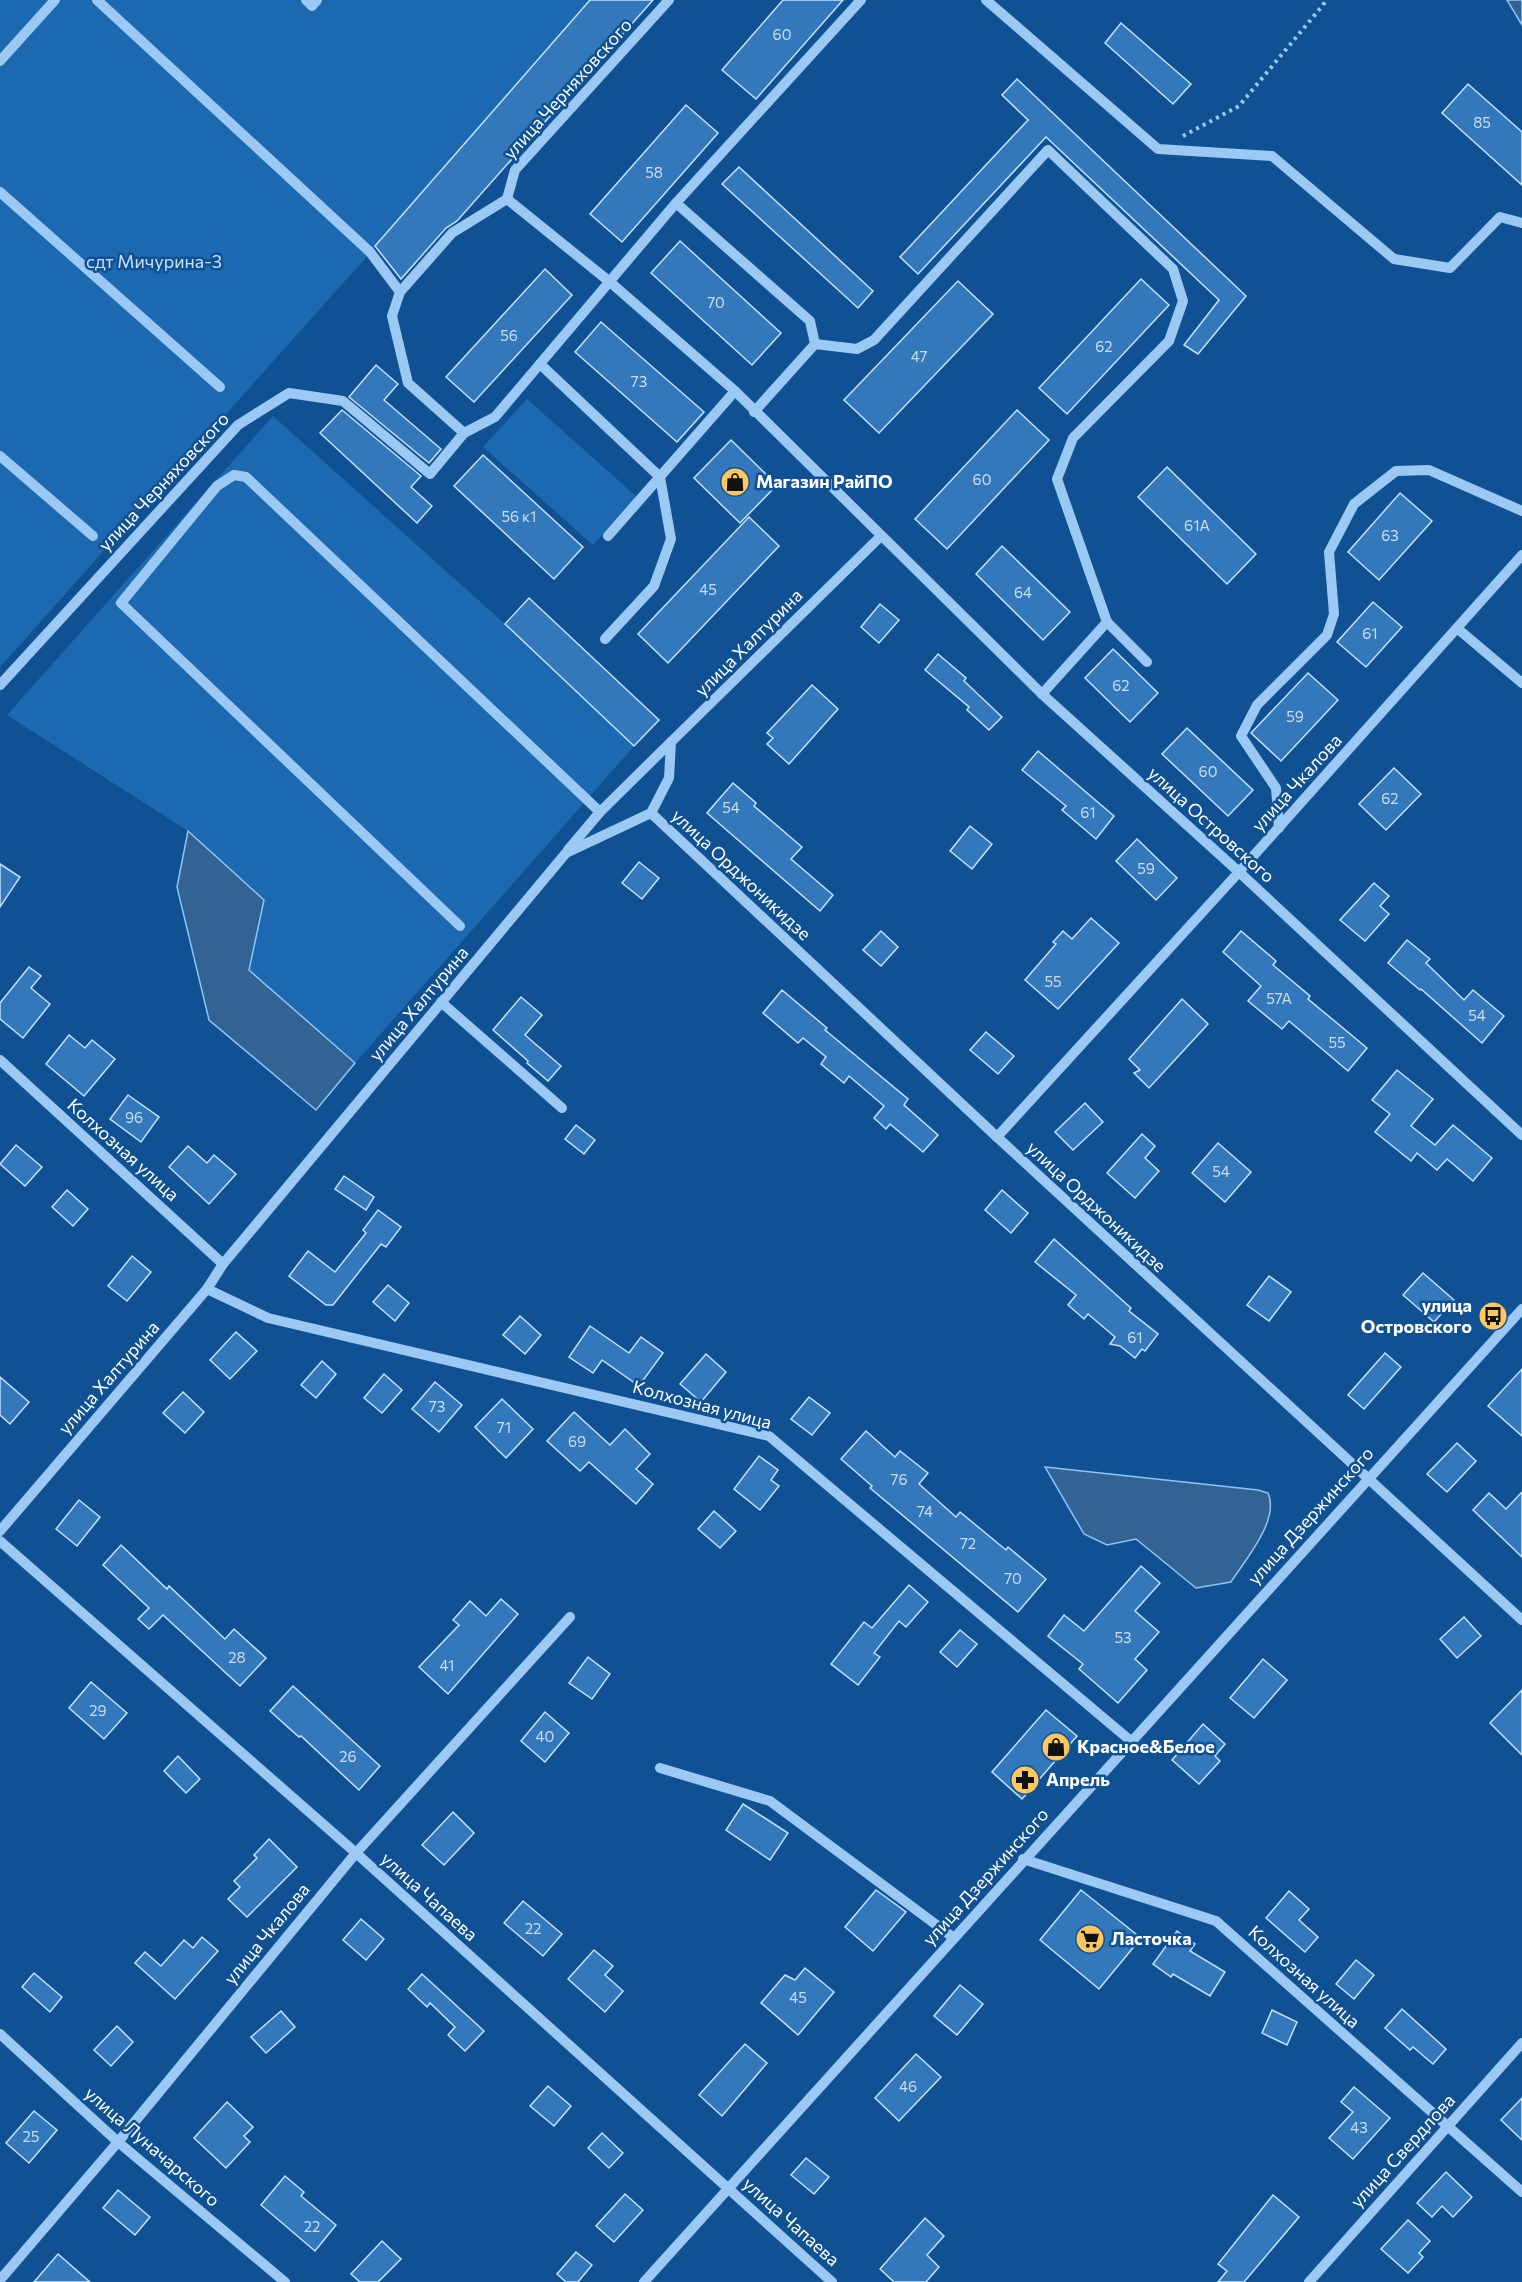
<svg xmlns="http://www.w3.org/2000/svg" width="1522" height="2282" font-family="Commissioner,sans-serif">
<rect width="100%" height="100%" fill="#0f5193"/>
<!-- green -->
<g fill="#1d69b1">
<polygon points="0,0 590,0 370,253 0,667"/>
<polygon points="527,399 637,497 593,545 483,447"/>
<polygon points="273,416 505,624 634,746 355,1063 249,970 264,900 188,831 7,715"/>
</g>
<!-- water -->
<g fill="#326393" stroke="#8dc5f8" stroke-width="1.5">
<polygon points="1507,0 1522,0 1522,25"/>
<polygon points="188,831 264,900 249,970 355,1063 316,1110 209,1020 177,887"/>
<path d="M1045 1467 1258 1490 1268 1493C1280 1520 1245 1560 1231 1582L1196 1588 1136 1539 1107 1545 1084 1534Z"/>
</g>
<!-- building -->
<g fill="#3378bb" stroke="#c3e1fe" stroke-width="1.5">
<polygon points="590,0 653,0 457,221 446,228 401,279 375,246"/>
<polygon points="783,0 843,0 756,99 722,70"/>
<polygon points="1121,23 1191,84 1173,104 1105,43"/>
<polygon points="1017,79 1246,296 1198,354 1184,345 1219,300 1046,137 918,274 900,257 1028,120 1002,95"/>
<polygon points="1468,84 1522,132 1522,185 1442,113"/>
<polygon points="686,105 718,133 622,242 590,214"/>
<polygon points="739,167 873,291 858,308 722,184"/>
<polygon points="680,241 781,333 752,365 651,273"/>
<polygon points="545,269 572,295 474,402 446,377"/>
<polygon points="1141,279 1169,305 1067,414 1039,388"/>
<polygon points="958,281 993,314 879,433 844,400"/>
<polygon points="601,322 704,412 677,442 575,352"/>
<polygon points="376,365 398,384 384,400 441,449 429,463 349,397"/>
<polygon points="342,410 421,476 411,487 432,506 417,523 320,433"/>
<polygon points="1017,410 1049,440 947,549 915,519"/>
<polygon points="731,440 777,485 740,523 694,478"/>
<polygon points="483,455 583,547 554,579 454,486"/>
<polygon points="1167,467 1256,554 1227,584 1138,497"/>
<polygon points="1400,493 1432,521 1379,580 1348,552"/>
<polygon points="749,517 779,546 668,663 638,634"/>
<polygon points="1002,546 1070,612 1043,640 976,574"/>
<polygon points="529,598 659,720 634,746 505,624"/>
<polygon points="1373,602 1402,627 1366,667 1337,642"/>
<polygon points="880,604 899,620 879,643 861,627"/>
<polygon points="1113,649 1158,693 1130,722 1085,678"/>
<polygon points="938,654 966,678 964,681 1002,717 989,730 967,710 969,707 925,670"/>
<polygon points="1308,673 1338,700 1281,761 1251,733"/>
<polygon points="812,685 838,709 789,764 767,744 773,738 767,733"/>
<polygon points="1187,728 1253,790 1228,816 1162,754"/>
<polygon points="1038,751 1114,816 1096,839 1062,810 1066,806 1022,770"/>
<polygon points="1394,768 1421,794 1386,830 1359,804"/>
<polygon points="733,783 756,803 754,806 802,847 791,859 833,895 820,911 707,813"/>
<polygon points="970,826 992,844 972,869 950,851"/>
<polygon points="1137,839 1177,878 1156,900 1116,861"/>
<polygon points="639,862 659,878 642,899 622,883"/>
<polygon points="0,864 20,877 0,907"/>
<polygon points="1374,883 1389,896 1380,906 1389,914 1365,941 1340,920"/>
<polygon points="1091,918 1119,943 1058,1009 1025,980 1056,944 1053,942 1063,931 1072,939"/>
<polygon points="881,931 898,947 881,966 863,950"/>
<polygon points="1241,931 1276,961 1273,965 1310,996 1308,999 1367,1048 1348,1071 1289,1021 1282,1029 1248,1001 1261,986 1223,952"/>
<polygon points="1407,940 1430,959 1426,963 1464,1000 1473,990 1504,1016 1482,1043 1421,989 1420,990 1388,963"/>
<polygon points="29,967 41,976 31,988 50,1004 23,1038 0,1019 0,1003"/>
<polygon points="782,990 827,1028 825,1030 908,1099 904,1105 938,1135 923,1152 890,1124 886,1129 874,1118 884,1106 849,1076 844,1083 821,1064 826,1057 803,1038 798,1043 763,1013"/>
<polygon points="521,997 542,1015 525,1035 561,1066 548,1081 527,1063 528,1061 493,1030"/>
<polygon points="1182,999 1208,1024 1149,1088 1134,1073 1140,1070 1129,1059"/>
<polygon points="986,1032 1014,1056 998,1074 970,1050"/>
<polygon points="69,1035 85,1048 92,1040 115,1059 84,1096 46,1064"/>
<polygon points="1397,1070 1433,1099 1411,1126 1435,1145 1453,1125 1492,1158 1473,1181 1447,1159 1437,1170 1417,1153 1411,1161 1375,1132 1390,1114 1372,1100"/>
<polygon points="128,1095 159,1117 141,1142 110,1119"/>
<polygon points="1085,1103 1103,1122 1073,1150 1055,1132"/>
<polygon points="576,1125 595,1140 584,1154 565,1139"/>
<polygon points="1142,1134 1155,1146 1145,1158 1159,1171 1135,1198 1107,1173"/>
<polygon points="1218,1143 1251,1172 1225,1202 1192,1173"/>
<polygon points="16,1145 42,1167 25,1186 0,1164"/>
<polygon points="188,1146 207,1163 214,1155 236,1174 209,1204 169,1167"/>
<polygon points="344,1176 374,1197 366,1210 335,1189"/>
<polygon points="67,1190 88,1209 73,1226 52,1207"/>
<polygon points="1002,1190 1028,1213 1011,1233 985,1210"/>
<polygon points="378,1210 401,1227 386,1247 381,1244 333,1305 326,1305 289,1276 308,1251 335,1272 366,1233 363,1230"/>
<polygon points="1054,1239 1131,1308 1129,1311 1158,1334 1145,1351 1142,1349 1135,1358 1120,1346 1110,1344 1115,1337 1088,1314 1084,1319 1068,1305 1076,1295 1035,1262"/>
<polygon points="132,1256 151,1272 127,1301 108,1286"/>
<polygon points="1423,1273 1454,1300 1434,1322 1403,1295"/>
<polygon points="1269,1276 1291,1292 1269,1321 1247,1305"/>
<polygon points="388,1285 409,1303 395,1321 373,1302"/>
<polygon points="520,1316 541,1335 525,1354 503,1335"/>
<polygon points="590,1326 629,1353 641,1337 663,1353 639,1386 602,1360 593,1373 569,1357"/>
<polygon points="236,1332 257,1351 230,1379 210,1360"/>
<polygon points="1385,1353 1401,1367 1364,1409 1348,1395"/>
<polygon points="706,1354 726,1372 701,1402 680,1384"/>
<polygon points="322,1361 336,1374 316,1398 301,1385"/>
<polygon points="1522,1369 1522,1436 1488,1406"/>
<polygon points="384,1374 402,1390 382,1413 364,1398"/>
<polygon points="0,1377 29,1402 10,1424 0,1415"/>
<polygon points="435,1382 462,1405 439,1432 412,1409"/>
<polygon points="183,1392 204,1412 185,1433 163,1413"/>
<polygon points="809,1397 830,1413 812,1435 791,1419"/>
<polygon points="502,1399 533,1429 506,1458 475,1427"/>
<polygon points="574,1412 610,1445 625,1429 650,1454 636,1469 653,1484 636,1504 589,1462 580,1471 547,1441"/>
<polygon points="866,1431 895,1457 900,1451 928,1473 919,1484 956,1517 960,1512 1006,1550 1008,1547 1046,1579 1018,1612 870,1488 872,1486 841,1459"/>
<polygon points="1457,1443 1476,1461 1447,1492 1427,1474"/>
<polygon points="759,1456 778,1470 771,1480 779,1486 760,1510 734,1489"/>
<polygon points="1522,1492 1522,1557 1473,1510 1489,1493 1506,1509"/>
<polygon points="79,1500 100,1517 77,1546 56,1529"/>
<polygon points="714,1511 736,1531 720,1548 698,1529"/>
<polygon points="121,1545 167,1589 169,1586 225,1639 234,1629 266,1658 240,1686 163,1615 149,1629 138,1619 149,1608 103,1565"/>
<polygon points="1141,1566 1160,1583 1135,1611 1159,1632 1135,1659 1147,1670 1118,1703 1079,1669 1083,1664 1048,1636 1064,1615 1084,1631"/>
<polygon points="909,1585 928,1602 906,1627 899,1621 874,1653 880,1657 858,1685 831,1664 864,1622 872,1628"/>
<polygon points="501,1599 518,1614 448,1694 419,1667 459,1625 453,1620 470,1601 486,1616"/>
<polygon points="1464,1617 1481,1636 1457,1658 1440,1639"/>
<polygon points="960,1630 977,1644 957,1667 940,1652"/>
<polygon points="588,1657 610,1674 592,1699 569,1683"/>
<polygon points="1263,1659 1287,1680 1254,1718 1230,1698"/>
<polygon points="91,1682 127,1713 104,1739 69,1708"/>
<polygon points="293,1686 380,1766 359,1790 301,1736 299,1737 270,1711"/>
<polygon points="1522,1690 1522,1755 1490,1723"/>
<polygon points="1046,1710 1077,1736 1022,1799 992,1772"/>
<polygon points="545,1712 569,1733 545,1762 521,1741"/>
<polygon points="1203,1724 1225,1744 1215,1756 1220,1761 1199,1784 1172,1760"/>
<polygon points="178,1756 200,1779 186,1793 164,1771"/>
<polygon points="743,1804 788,1833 770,1860 726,1830"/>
<polygon points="453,1812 474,1833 444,1865 422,1845"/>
<polygon points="269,1839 297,1867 247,1917 228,1899 240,1887 234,1881 257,1858 254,1855"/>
<polygon points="876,1890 906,1912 873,1951 845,1927"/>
<polygon points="1081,1890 1141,1938 1099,1989 1040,1940"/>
<polygon points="1289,1891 1309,1909 1299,1920 1318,1937 1305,1952 1266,1918"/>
<polygon points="523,1901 562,1934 543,1956 504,1923"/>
<polygon points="361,1919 384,1939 366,1960 343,1940"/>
<polygon points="1177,1931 1195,1944 1190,1951 1225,1972 1210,1996 1173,1974 1171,1977 1153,1964"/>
<polygon points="202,1937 218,1951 175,1999 135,1963 145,1952 161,1966 184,1940 193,1948"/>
<polygon points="594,1950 613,1966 605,1975 623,1991 605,2012 568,1979"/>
<polygon points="1356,1960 1374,1975 1354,1999 1336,1984"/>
<polygon points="805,1968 834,1992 798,2035 761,2003 785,1975 795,1980"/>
<polygon points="34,1973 62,1997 50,2012 22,1987"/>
<polygon points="422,1974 484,2031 465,2051 448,2035 455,2027 430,2003 427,2007 408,1989"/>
<polygon points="960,1985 983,2004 957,2035 934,2016"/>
<polygon points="1402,2009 1446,2049 1433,2064 1413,2047 1410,2050 1385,2028"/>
<polygon points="1272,2010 1297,2022 1287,2045 1262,2033"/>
<polygon points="281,2011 295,2027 266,2053 251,2037"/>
<polygon points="117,2026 133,2042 111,2066 94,2050"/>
<polygon points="745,2044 767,2063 722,2116 699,2095"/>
<polygon points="916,2054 941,2077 899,2121 875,2098"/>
<polygon points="548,2086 571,2106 554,2126 530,2106"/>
<polygon points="1354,2087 1390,2118 1353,2159 1329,2138 1353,2112 1341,2102"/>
<polygon points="1522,2098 1522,2140 1501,2120"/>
<polygon points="227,2102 253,2127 244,2136 250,2142 226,2168 194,2138"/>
<polygon points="34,2111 57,2130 29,2163 6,2143"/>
<polygon points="602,2133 623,2153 609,2168 588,2148"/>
<polygon points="806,2158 829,2177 814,2194 791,2175"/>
<polygon points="1446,2172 1472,2197 1453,2217 1442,2206 1432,2217 1417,2203"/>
<polygon points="285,2176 304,2192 301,2196 336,2225 315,2251 261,2205"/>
<polygon points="118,2190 150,2217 135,2235 103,2208"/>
<polygon points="625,2194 643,2210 614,2242 596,2226"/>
<polygon points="1273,2195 1299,2217 1244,2282 1218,2282 1227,2271 1218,2264"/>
<polygon points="925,2218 944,2236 927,2255 939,2267 926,2282 894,2282 880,2269"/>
<polygon points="1408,2220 1430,2241 1419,2253 1423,2257 1408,2273 1381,2249"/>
<polygon points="382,2241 401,2259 378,2282 360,2282 351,2274"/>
<polygon points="576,2252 592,2265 578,2282 566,2282 557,2274"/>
<polygon points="58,2254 90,2282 34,2282"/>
</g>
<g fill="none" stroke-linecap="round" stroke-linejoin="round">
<!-- path -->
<polyline stroke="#9bc9f4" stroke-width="4" stroke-dasharray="3 4.5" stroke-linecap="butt" points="1183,136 1239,106 1323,5 1326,0"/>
<!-- minor -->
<g stroke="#9bc9f4" stroke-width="10">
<polyline points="97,0 370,252 400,292"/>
<polyline points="306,0 312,6 317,0"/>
<polyline points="986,0 1158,149 1272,156 1394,259 1450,268 1500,217 1522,223"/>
<polyline points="0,61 55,0"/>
<polyline points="0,192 220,387"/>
<polyline points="507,199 610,282 735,391 1042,694 1239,872 1522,1135"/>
<polyline points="676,203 810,321 815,344"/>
<polyline points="540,364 660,477 671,539 654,586 605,639"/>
<polyline points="754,412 815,344 857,349 874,340 1048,150 1173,269 1183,301 1169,341 1073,438 1057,479 1107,622"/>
<polyline points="464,433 495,417 676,203 861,0"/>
<polyline points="0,456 93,536"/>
<polyline points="608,536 735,391"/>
<polyline points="1458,629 1522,683"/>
<polyline points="0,685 238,425 289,393 343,401 430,474 464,433 408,383 392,316 400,292 452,233 507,199 515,170 669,0"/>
<polyline points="1042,694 1107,622 1147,662"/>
<polyline points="651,813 997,1137 1522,1620"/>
<polyline points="1279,828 1276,788 1241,736 1257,705 1327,635 1334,614 1329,552 1354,504 1396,471 1429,470 1522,511"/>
<polyline points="568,850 600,812 671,742"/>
<polyline points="460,926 121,603 217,486 234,475 246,477 600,812"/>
<polyline points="441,1002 562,1108"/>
<polyline points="0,1060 223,1264"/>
<polyline points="997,1137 1239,872 1522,555"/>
<polyline points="207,1289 268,1318 769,1436 1132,1742"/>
<polyline points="0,1531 207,1289 223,1264 566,853 651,813 669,778 671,742 881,536"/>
<polyline points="0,1541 356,1853 832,2282"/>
<polyline points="660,1768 770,1801 954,1938"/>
<polyline points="1023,1859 1216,1921 1522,2192"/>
<polyline points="0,2034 118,2142 285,2282"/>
<polyline points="0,2280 118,2142 356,1853 570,1617"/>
<polyline points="644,2282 1522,1309"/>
<polyline points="1309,2282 1522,2043"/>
</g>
</g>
<!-- icons -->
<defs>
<g id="shop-disc" transform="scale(1.5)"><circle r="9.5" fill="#ffc75e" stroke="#0f5193"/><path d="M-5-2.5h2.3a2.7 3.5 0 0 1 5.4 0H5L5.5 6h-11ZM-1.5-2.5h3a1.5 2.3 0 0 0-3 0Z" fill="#111"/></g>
<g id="bus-disc" transform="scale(1.5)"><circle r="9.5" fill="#ffc75e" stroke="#0f5193"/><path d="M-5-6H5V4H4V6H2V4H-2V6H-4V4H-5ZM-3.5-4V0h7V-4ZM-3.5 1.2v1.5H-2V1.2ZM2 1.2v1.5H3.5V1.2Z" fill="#111"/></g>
<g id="pharmacy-disc" transform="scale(1.5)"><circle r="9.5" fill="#ffc75e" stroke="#0f5193"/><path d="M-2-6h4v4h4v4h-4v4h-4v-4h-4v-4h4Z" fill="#111"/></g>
<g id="supermarket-disc" transform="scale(1.5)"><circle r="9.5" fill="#ffc75e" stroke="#0f5193"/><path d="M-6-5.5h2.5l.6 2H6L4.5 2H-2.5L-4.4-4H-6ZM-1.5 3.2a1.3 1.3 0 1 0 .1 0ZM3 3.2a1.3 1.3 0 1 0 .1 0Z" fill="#111"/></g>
</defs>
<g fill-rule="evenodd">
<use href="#shop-disc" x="735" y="482"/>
<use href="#bus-disc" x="1493" y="1316"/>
<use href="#shop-disc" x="1056" y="1747"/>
<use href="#pharmacy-disc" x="1025" y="1780"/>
<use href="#supermarket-disc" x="1090" y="1939"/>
</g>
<g text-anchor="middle" stroke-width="5" stroke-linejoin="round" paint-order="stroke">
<!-- number labels -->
<g font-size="15" fill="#cde">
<text x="782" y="40">60</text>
<text x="1482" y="128">85</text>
<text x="654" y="178">58</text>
<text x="716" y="308">70</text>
<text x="509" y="341">56</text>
<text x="1104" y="352">62</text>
<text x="919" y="362">47</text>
<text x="639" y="387">73</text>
<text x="982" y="485">60</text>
<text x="519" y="522">56 к1</text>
<text x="1197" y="531">61А</text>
<text x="1390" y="541">63</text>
<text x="708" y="595">45</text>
<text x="1023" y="598">64</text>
<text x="1370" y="639">61</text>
<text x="1121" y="691">62</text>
<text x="1295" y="722">59</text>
<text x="1208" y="777">60</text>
<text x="1390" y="804">62</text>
<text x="731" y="813">54</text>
<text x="1088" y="818">61</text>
<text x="1146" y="874">59</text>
<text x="1053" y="987">55</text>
<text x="1279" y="1004">57А</text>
<text x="1477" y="1021">54</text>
<text x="1337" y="1048">55</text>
<text x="134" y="1123">96</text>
<text x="1221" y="1177">54</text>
<text x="1135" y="1343">61</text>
<text x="437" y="1412">73</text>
<text x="504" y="1433">71</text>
<text x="577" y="1447">69</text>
<text x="899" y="1485">76</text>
<text x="925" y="1517">74</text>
<text x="968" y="1549">72</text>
<text x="1013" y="1584">70</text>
<text x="1123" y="1643">53</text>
<text x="237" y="1663">28</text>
<text x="447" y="1671">41</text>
<text x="98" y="1716">29</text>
<text x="545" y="1742">40</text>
<text x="348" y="1762">26</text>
<text x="533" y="1934">22</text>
<text x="798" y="2003">45</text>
<text x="908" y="2092">46</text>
<text x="1359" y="2133">43</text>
<text x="31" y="2142">25</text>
<text x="312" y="2232">22</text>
</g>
<!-- street labels -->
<g font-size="18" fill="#fff" stroke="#0f5193">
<text transform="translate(568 89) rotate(-48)" y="6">улица Черняховского</text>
<text transform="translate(164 482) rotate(-47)" y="6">улица Черняховского</text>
<text transform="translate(749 643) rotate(-45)" y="6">улица Халтурина</text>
<text transform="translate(1297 783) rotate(-48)" y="6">улица Чкалова</text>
<text transform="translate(1211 825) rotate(42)" y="6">улица Островского</text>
<text transform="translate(741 875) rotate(43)" y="6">улица Орджоникидзе</text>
<text transform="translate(419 1004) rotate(-50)" y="6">улица Халтурина</text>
<text transform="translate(123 1150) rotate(42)" y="6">Колхозная улица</text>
<text transform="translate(1096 1207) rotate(43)" y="6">улица Орджоникидзе</text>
<text transform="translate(109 1378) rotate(-49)" y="6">улица Халтурина</text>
<text transform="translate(702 1405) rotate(15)" y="6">Колхозная улица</text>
<text transform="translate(1311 1516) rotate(-48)" y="6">улица Дзержинского</text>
<text transform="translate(986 1877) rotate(-48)" y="6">улица Дзержинского</text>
<text transform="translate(429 1897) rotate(42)" y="6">улица Чапаева</text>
<text transform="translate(267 1934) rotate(-51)" y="6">улица Чкалова</text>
<text transform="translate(1304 1977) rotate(42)" y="6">Колхозная улица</text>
<text transform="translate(152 2147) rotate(41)" y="6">улица Луначарского</text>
<text transform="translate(1403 2151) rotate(-48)" y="6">улица Свердлова</text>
<text transform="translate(791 2222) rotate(42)" y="6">улица Чапаева</text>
</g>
<!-- park labels -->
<g font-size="18" fill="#c3e1fe" stroke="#0f5193">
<text x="154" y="268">сдт Мичурина-3</text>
</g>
<!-- poi labels -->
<g font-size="18" font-weight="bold" fill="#fff" stroke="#0f5193" text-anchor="start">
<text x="756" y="488">Магазин РайПО</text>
<text x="1472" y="1312" text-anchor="end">улица<tspan x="1472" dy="21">Островского</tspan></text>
<text x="1077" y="1753">Красное&amp;Белое</text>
<text x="1046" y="1786">Апрель</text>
<text x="1111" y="1945">Ласточка</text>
</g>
</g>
</svg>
